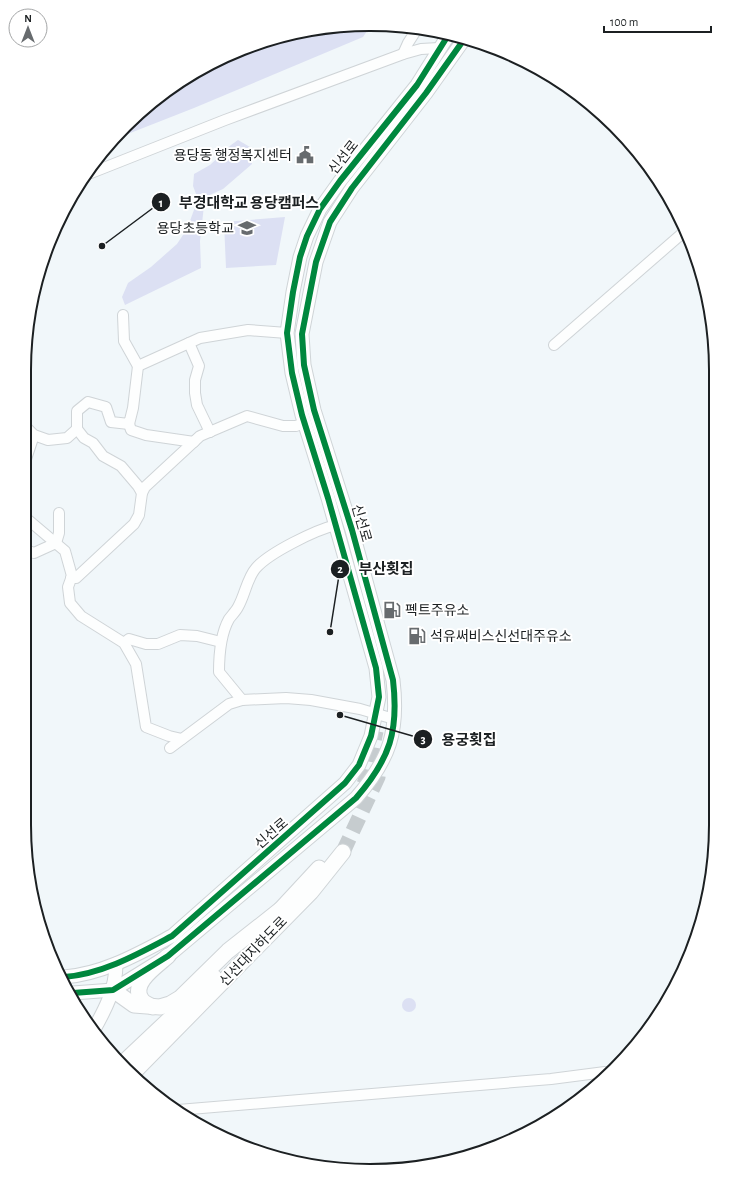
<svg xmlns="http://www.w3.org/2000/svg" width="740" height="1195" font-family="'Alegreya Sans','Noto Sans KR',sans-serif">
<rect width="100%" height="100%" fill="#f1f7fa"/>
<!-- green -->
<g fill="#dce0f3">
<polygon points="371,25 363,37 194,108 115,139 142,110 197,70 259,42 325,27"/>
<polygon points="238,140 250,147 252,164 223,189 205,197 200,241 201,268 125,305 122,297 128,283 151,267 177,244 187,229 198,199 193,186 194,174 210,165 231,145"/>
<polygon points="285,217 276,265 226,268 224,222"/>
<circle cx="409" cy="1005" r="7"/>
</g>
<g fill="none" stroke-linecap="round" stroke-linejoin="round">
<!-- highway-tunnel -->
<g stroke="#c6cccf" stroke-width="15" stroke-dasharray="15 8" stroke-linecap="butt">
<polyline points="434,67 457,35"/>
<polyline points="364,784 367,776 376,731"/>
<polyline points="343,852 378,777 379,769"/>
</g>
<!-- minor casing -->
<g stroke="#cfd4d7" stroke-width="12">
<g id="minor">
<polyline points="403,54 408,43 417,29"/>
<polyline points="91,173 225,120 403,54 421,49 439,48"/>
<polyline points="123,315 124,341 138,366"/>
<polyline points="189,343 199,366 195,380 195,393 197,405 210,432"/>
<polyline points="554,345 685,231"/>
<polyline points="138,366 200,338 248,330 287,333"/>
<polyline points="129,424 131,430 146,435 194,442"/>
<polyline points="26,427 34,435 48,440 67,438 77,429 77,411 88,402 106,407 111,422 129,424 133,408 138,366"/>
<polyline points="77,429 84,438 93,443 103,456 121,466 138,486 142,493"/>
<polyline points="26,459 34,435"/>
<polyline points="26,518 65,551 72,576 68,587 70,603 81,616 124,643 136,664 146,727 169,736 182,739"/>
<polyline points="26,550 34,553 56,543 59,533 59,513"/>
<polyline points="71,578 76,578 134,524 139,515 142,493 145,487 200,436 247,416 283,426 296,426 304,423"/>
<polyline points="124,643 129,639 146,644 158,644 180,635 197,636 221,642"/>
<path d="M242 700 219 672C219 655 220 635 229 619 232 615 236 611 238 607 245 595 247 578 256 568 269 553 315 530 336 525"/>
<polyline points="170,748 229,704 242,700 286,698 311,700 360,709 394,719"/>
<polyline points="178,1110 551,1079 605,1072"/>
</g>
</g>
<!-- major casing -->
<g stroke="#cfd4d7" stroke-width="15">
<g id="major">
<path d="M64 977C103 974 138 954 172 936L345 783 359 765 371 736 379 697 376 668 328 498 302 415 292 373 287 333 293 292 300 257 307 236 320 209 340 181 417 85 449 34"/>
<path d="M73 993 113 990 168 956 356 798C390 759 399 731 393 680L352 530 314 410 304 365 302 334 316 262 330 222 352 188 426 93 465 38"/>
<path d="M93 1031C105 1010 116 989 116 964"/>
</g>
</g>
<!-- highway casing -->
<g stroke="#cfd4d7" stroke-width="17">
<g id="highway">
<polyline points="281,909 319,868"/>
<polyline points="113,990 134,1005 160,1007 170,1004 180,998 228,951 280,910"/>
<path d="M153 1007C149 1005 144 1003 142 1000 129 984 157 966 168 956"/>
<polyline points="123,1063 214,977"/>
<polyline points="133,1073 311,892 343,852"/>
</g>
</g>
<!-- minor -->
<use href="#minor" stroke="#fdfefe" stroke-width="10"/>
<!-- major -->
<use href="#major" stroke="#fdfefe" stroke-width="13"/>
<!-- highway -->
<use href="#highway" stroke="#fdfefe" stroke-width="15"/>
<!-- cycleway casing -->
<g stroke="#fff" stroke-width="8">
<g id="cycleway">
<path d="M64 977C103 974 138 954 172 936L345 783 359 765 371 736 379 697 376 668 328 498 302 415 292 373 287 333 293 292 300 257 307 236 320 209 340 181 417 85 449 34"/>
<path d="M73 993 113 990 168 956 356 798C390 759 399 731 393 680L352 530 314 410 304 365 302 334 316 262 330 222 352 188 426 93 465 38"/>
</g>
</g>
<!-- cycleway -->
<use href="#cycleway" stroke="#00873e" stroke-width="6"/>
</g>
<!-- icons -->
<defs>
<g id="civic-bare" transform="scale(1.38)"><path d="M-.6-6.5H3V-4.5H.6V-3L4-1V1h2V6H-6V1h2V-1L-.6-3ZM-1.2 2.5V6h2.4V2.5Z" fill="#676b6e" stroke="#fff" stroke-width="2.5" paint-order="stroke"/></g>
<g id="school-bare" transform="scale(1.38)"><path d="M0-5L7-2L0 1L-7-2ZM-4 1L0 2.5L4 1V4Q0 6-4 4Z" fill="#676b6e" stroke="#fff" stroke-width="2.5" paint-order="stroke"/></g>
<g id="fuel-bare" transform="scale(1.38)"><path d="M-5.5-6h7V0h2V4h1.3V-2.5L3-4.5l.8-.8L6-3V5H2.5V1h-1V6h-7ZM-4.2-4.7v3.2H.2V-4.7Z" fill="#676b6e" stroke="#fff" stroke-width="2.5" paint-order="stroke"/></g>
</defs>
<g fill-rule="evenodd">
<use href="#civic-bare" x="305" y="155"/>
<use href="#school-bare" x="247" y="228"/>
<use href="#fuel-bare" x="392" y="610"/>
<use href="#fuel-bare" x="417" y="636"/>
</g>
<g text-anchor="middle" stroke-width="4" stroke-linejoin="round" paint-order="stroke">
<!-- poi labels -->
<g font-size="14" fill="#1c2022" stroke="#fff" text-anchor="end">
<text x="292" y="160">용당동 행정복지센터</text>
<text x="234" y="233">용당초등학교</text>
<text x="405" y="615" text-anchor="start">펙트주유소</text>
<text x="430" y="641" text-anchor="start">석유써비스신선대주유소</text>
</g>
<!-- street labels -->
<g font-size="14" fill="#1c2022" stroke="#fff">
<text transform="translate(343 157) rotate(-52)" y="5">신선로</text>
<text transform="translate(362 523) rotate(74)" y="5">신선로</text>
<text transform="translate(271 833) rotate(-41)" y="5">신선로</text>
<text transform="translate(253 951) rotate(-46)" y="5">신선대지하도로</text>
</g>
</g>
<!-- crop -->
<path d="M0 0H740V1195H0ZM370 31H370A339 339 0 0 1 709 370V825A339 339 0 0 1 370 1164H370A339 339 0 0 1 31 825V370A339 339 0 0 1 370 31Z" fill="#fff" fill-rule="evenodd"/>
<path fill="none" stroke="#1c2022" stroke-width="2" d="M370 31H370A339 339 0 0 1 709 370V825A339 339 0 0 1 370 1164H370A339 339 0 0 1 31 825V370A339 339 0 0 1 370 31Z"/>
<!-- callouts -->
<path fill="none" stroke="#1c2022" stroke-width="1.5" d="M102 246L161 202M330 632L340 569M340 715L423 739"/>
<g fill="#1c2022" stroke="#fff" stroke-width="1.5">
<circle cx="102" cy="246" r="4"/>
<circle cx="330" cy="632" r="4"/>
<circle cx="340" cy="715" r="4"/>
<circle cx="161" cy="202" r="10"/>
<circle cx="340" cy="569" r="10"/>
<circle cx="423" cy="739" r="10"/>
</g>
<g font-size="12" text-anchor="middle" font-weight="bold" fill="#fff">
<text x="161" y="207">1</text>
<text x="340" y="573">2</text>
<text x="423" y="743">3</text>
</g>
<g font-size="15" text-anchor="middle" font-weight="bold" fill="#1c2022" stroke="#fff" stroke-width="4" stroke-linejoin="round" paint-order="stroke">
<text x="249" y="208">부경대학교 용당캠퍼스</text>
<text x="386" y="574">부산횟집</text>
<text x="469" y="745">용궁횟집</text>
</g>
<!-- north arrow -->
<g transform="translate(28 28)"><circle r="19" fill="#ffffff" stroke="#a4a6a7"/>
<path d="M0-3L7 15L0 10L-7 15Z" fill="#676b6e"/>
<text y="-6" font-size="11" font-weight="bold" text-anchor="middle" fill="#1c2022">N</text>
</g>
<!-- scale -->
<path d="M604 26v6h107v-6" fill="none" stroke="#1c2022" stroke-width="2"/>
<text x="610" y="26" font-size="12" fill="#1c2022" stroke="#ffffff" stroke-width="3" paint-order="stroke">100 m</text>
</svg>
